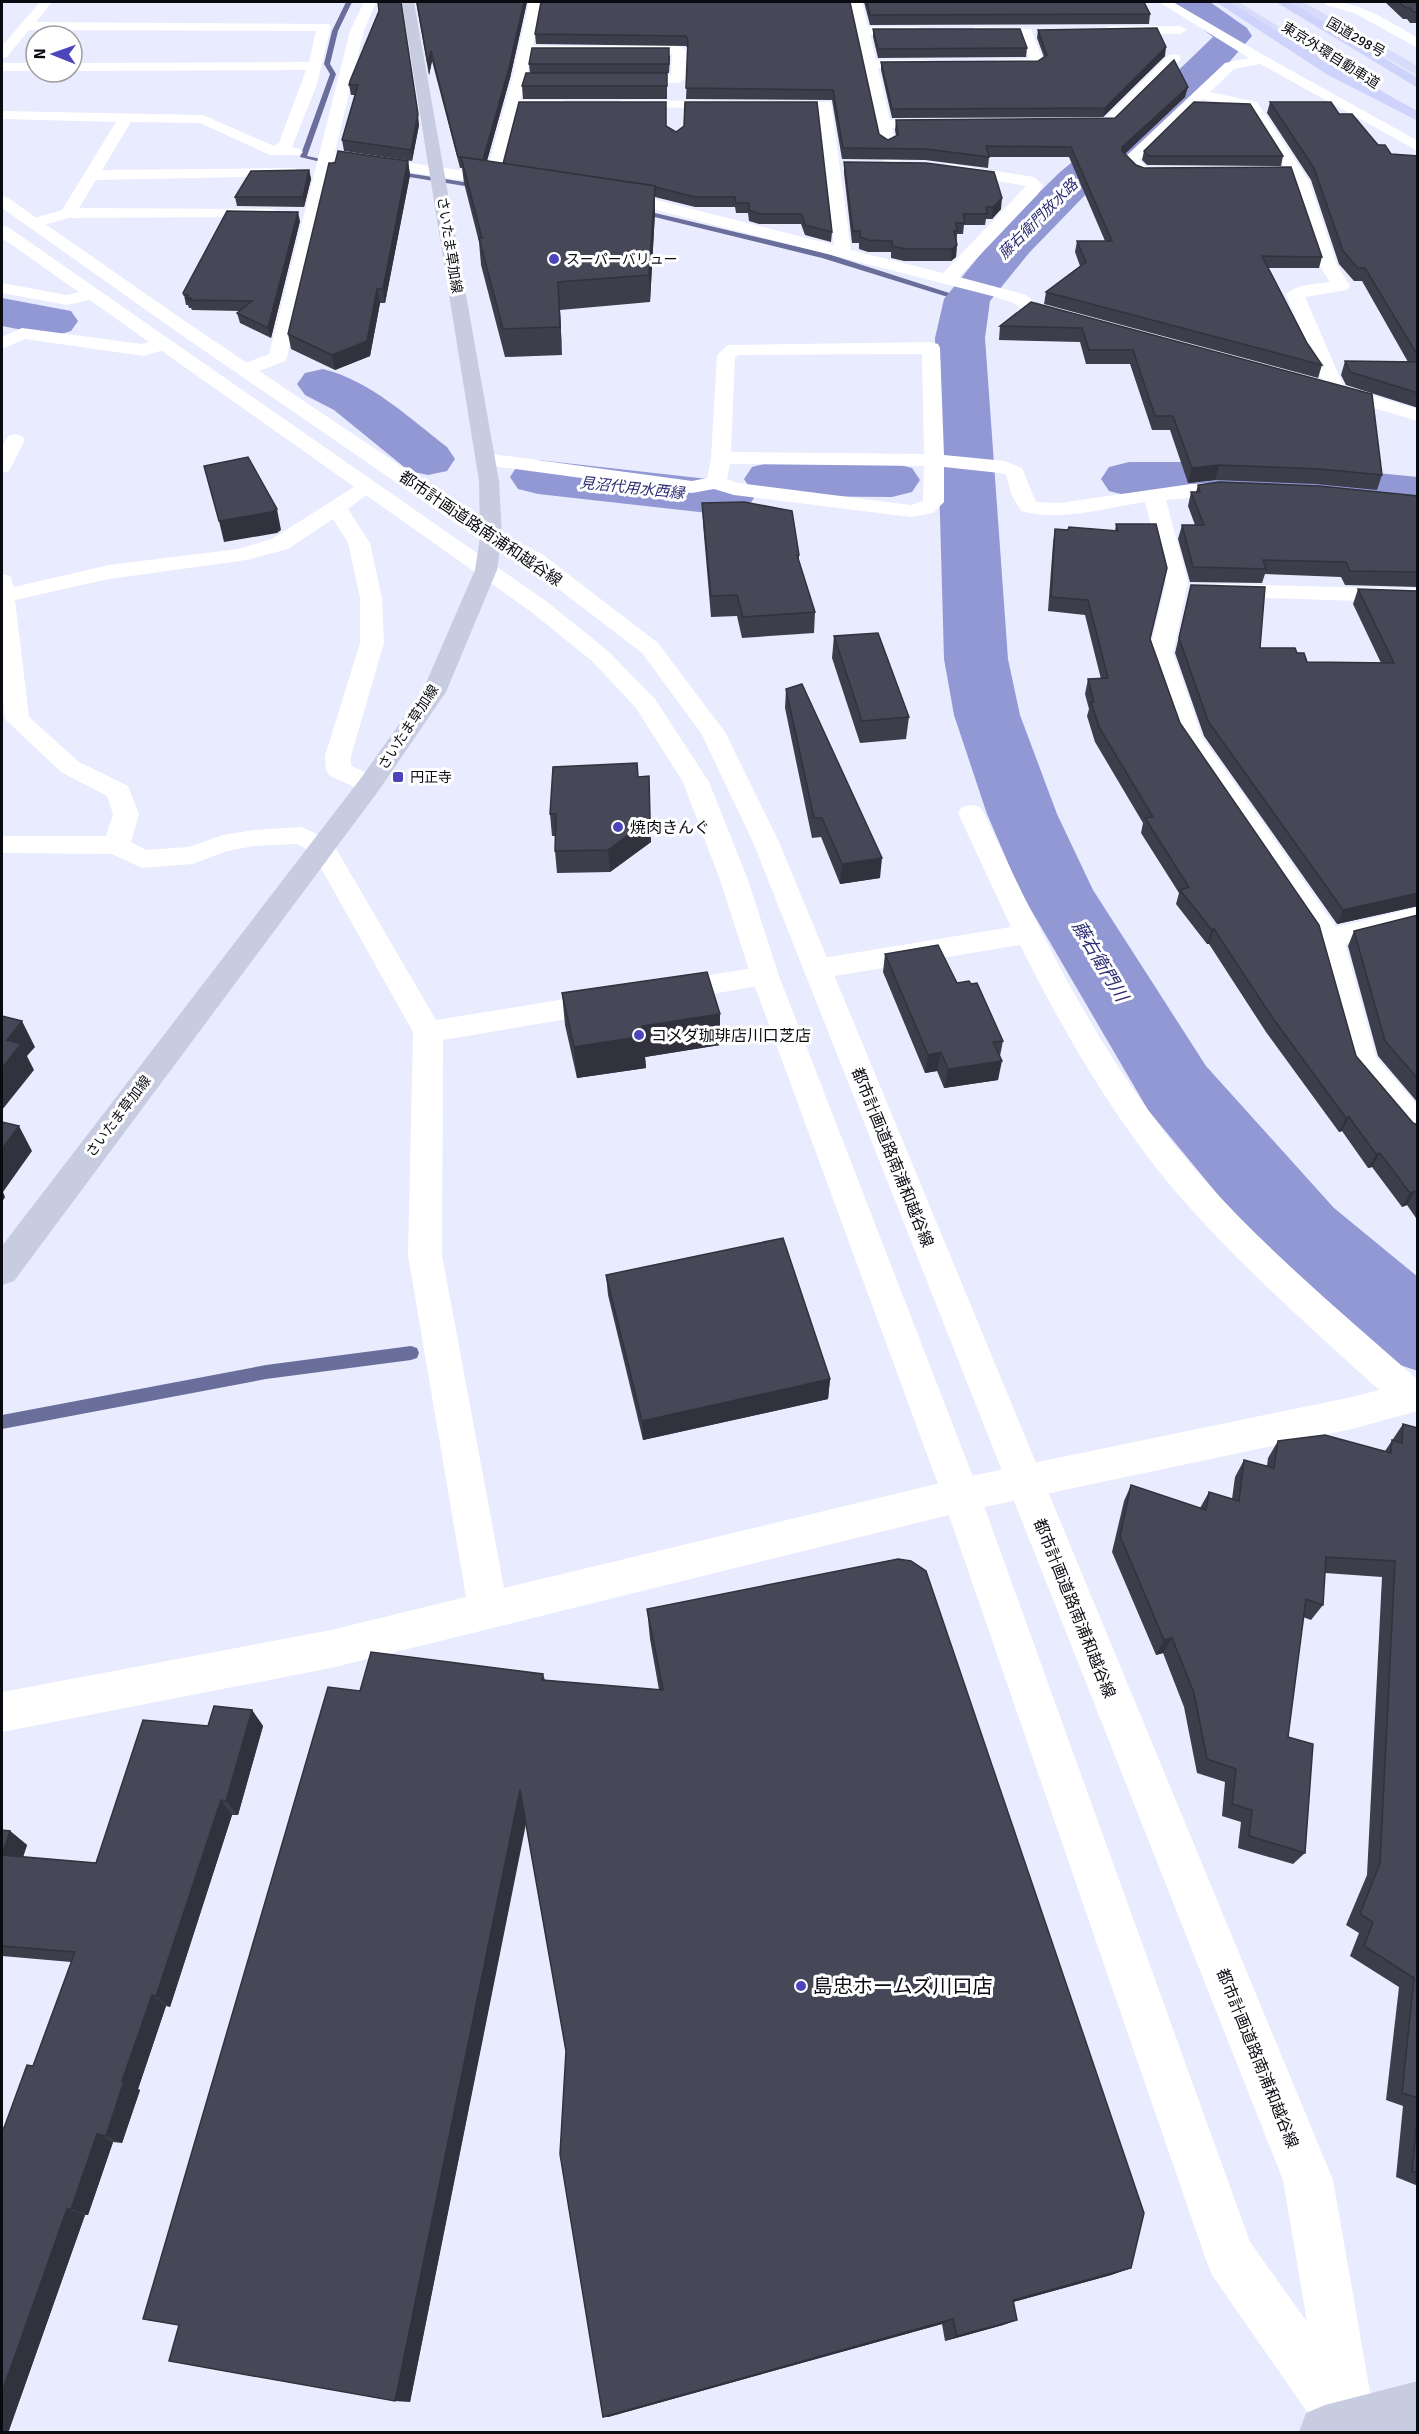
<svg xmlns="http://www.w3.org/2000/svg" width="1419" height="2434" font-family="Signika,'Noto Sans JP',sans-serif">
<rect width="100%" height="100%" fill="#e9ebfe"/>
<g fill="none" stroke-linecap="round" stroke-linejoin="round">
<!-- stream -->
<g fill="#696e9a" fill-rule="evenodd">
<polygon points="346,2 352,2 338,31 330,64 336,74 307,156 340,163 338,166 300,157 330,74 324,64 332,31"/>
<polygon points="388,170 483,185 487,187 483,189 391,174"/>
<polygon points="634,208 828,254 971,300 964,302 822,258 634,212"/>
<polygon points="411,1346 417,1348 419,1353 417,1358 411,1360 266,1379 2,1429 2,1415 266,1365"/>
</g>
<!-- river -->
<g fill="#9298d4" fill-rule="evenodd">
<polygon points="1172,2 1210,2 1247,28 1252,36 1218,75 1089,191 1029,253 990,301 985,338 1008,659 1020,715 1057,814 1093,890 1206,1066 1334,1208 1418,1277 1418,1371 1385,1360 1270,1258 1148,1110 1020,891 987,814 954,715 944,659 935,338 944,299 997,234 1059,173 1159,89 1213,37 1177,9"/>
<polygon points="2,298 71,311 78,321 71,331 54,336 2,326"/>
<path d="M323 369C371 381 409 418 447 447L455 459 447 471 428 475 409 471 334 410 305 395 297 384 305 373Z"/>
<polygon points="538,460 726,481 746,486 754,498 746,510 726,515 538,494 518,489 510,477 518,465"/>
<polygon points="772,462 892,463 912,468 920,480 912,492 892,497 772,496 752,491 744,479 752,467"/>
<polygon points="1129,462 1265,462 1418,477 1418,511 1265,496 1129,496 1109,491 1101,479 1109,467"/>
</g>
<!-- minor -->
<g fill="#fff" fill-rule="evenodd">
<polygon points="40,2 52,2 36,22 329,24 331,27 317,84 292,147 300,149 303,152 300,155 270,155 200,123 131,122 102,170 294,168 302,173 300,176 96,180 79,208 271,209 277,211 279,214 277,217 69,218 33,228 27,226 25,223 27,220 62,210 116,122 2,119 2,111 203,115 274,146 279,143 306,70 72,71 72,63 309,62 316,31 29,30 7,57 2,58 2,46"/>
<polygon points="364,2 376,2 364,31 335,152 486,174 512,79 529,2 541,2 533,46 679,46 686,50 685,79 678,83 624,83 617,79 624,75 671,75 672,54 531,54 527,75 569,75 576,79 569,83 525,83 520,100 563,100 570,104 563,108 518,109 501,176 514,179 516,182 508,187 333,161 287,357 285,361 252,374 238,374 236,370 238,366 269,354 350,31"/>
<polygon points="850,2 862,2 868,27 918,27 925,31 918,35 870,35 876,60 926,60 933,64 926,68 878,68 890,120 940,120 947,124 940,128 892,128 901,167 898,170 893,172 885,167"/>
<path d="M1159 2H1173L1267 57 1418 141V151L1260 64 1234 69 1210 92 1257 102 1309 181 1337 265 1350 286 1347 290 1305 297 1344 387 1418 409V421L1329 395 1320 389 1324 385 1286 295C1295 284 1316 284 1330 282L1319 265 1293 181 1247 108 1202 99 1139 160 1146 167 1175 169 1177 172 1175 175H1136L1122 160 1225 63 1249 58Z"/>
<path d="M1325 2C1359 0 1389 22 1418 38V48L1354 13 1326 5Z"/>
<polygon points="1112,26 1180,26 1187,30 1180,34 1107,33 1105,30 1107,27"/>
<polygon points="975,27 1031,29 1044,63 1037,67 990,67 988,64 995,60 1029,59 1021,36 970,34 968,31"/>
<polygon points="1174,54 1179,55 1181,58 1179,61 1113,126 1069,127 1062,123 1069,119 1104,119 1169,55"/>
<rect x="2" y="63" width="34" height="8"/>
<polygon points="621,100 831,102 851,250 943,273 1026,186 945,172 942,169 945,166 950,164 1034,177 1043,185 1038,194 959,277 1026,295 1037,304 1075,314 1078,318 1075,322 1069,323 1025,312 1014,303 992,296 652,209 607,201 605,198 613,193 652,199 834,245 819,109 616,107 614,104"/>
<polygon points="2,283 67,295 93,289 99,290 102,294 99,298 67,305 2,293"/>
<polygon points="22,328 142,344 164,338 171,340 173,344 171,348 143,356 25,339 2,349 2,337"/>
<path d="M931 342 938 344 940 348 944 455 1005 461 1022 468 1036 502 1059 503 1191 484 1239 482 1246 484 1249 488 1246 492 1239 494 1166 500 1188 582 1173 653 1202 737 1336 927 1418 907V925L1345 944 1376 1057 1418 1106V1140L1407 1136 1351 1069 1347 1061 1315 939 1178 737 1149 653 1166 582 1145 502C1104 508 1062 522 1021 511L1012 496 1006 475 1000 473 944 467V502L933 513 911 517 734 495 714 489 692 493 485 465 478 463 475 459 478 455 485 453 692 481 707 478 711 458 717 355 728 345ZM922 354 924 454 731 452 735 357 739 355ZM730 464 924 466 923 501 911 505 738 483 727 479Z"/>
<polygon points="15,434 22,436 25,440 9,471 2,473 2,447 8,436"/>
<path d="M367 481 374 483 377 487 348 509 370 543 382 598 384 643 351 756V766L379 778 383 784 379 790 370 792 361 790 330 776 326 770 325 756 360 643V598L348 543 333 519 288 549 247 560 109 579 15 600 29 717 79 762 128 786 139 814 131 842 146 850 189 847 223 835 254 830 301 827 331 840 436 1020 609 992 619 995 624 1002 619 1009 609 1012 443 1040 442 1255 504 1588 961 1478 1352 1397 1379 1390C1302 1320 1222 1250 1157 1169 1103 1100 1059 1023 1020 945L817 979 807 976 803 969 807 962 817 959 1011 927 958 813 962 807 971 805 980 807 984 813C1033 917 1083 1022 1151 1114 1225 1216 1324 1297 1418 1380V1411L1352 1429 961 1512 331 1668 2 1732V1692L331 1630 466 1597 408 1255 413 1032 312 852 297 844 254 846 228 851 192 864 142 868 112 854 2 853V836H106L113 814 107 796 61 772 5 719 2 688V574L10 576 14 587 109 565 238 549 272 539 360 483Z"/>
<polygon points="1221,584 1418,589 1418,603 1213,596 1210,591 1213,586"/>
<polygon points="765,966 775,969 779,976 775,983 666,1002 656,999 651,992 656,985 666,982"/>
</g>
<!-- tertiary -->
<polygon fill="#fff" fill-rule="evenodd" points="2,196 8,198 192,326 499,532 542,554 658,643 725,732 779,842 1333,2180 1377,2432 1321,2432 1212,2275 1205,2257 942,1495 751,976 720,880 683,782 636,708 592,661 530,611 2,238 2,226 8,227 546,601 608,651 655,699 709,782 748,880 779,976 980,1495 1250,2242 1307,2322 1283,2180 753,842 701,733 642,653 526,564 483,542 180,334 2,208"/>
<!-- primary -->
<g fill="#c8cce1" fill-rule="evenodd">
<polygon points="402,2 414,2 499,481 502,537 497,570 446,692 379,790 14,1281 2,1285 2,1246 361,778 422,692 475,570 480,537 479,481"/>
<polygon points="1418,2381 1418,2432 1299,2432 1306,2413 1325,2405"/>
</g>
<!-- trunk -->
<g fill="#d7dcfb" fill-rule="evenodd">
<polygon points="1225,2 1239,2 1392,97 1385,101 1380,100"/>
<polygon points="1289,2 1303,2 1418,66 1418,76"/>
</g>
<!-- motorway -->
<g fill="#cdd3fa" fill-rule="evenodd">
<polygon points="1216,2 1230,2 1338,69 1418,111 1418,121 1328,75"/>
<polygon points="1276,2 1290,2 1418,78 1418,88"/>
</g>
</g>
<!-- wall -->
<g fill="#3c3e4b">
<polygon points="415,2 527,2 510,78 487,161 503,164 666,102 666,126 832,232 831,242 805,235 801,224 759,224 749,221 748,213 736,213 735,207 695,207 655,197 655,212 650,302 560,310 562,355 505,357 481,265 479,242 464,183 462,168 460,168 432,61 429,75 416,2"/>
<polygon points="850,2 879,134 888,140 896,136 895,130 896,120 1115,118 1185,97 1125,154 1136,165 1322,257 1319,268 1268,268 1307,343 1322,365 1318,378 1044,304 1046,292 1080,266 1075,252 1077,241 1105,241 1069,157 989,157 988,168 925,160 842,159 832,100 686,99 688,49 686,46 536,44 535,34"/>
<polygon points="864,2 1144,2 1150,14 1149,24 870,25"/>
<polygon points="1385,2 1418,2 1418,23 1410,23 1407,19 1403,19"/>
<polygon points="379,11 419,125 412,161 344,151 342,140 355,95 351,95 349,85"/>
<polygon points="873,29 1027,48 1026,57 878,58 873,37"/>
<polygon points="1038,30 1165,56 1103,117 892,118 881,70 881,62 1038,61 1044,57 1037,38"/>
<polygon points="670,56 669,73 667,73 667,99 523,99 522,86 530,73 529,64"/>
<polygon points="1270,102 1339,114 1391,154 1418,156 1418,408 1346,385 1341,375 1345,361 1408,362 1362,281 1354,281 1339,264 1311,180 1267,113"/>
<polygon points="1144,151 1283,156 1281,166 1147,165 1142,160"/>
<polygon points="408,161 410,175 385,303 380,303 370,356 335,370 291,349 288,334"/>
<polygon points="844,162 1001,209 992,219 986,219 985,225 964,225 963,234 957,234 956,257 951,261 904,261 891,258 891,252 868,252 859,249 859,243 852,243 844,173"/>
<polygon points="309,170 311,179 304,207 237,206 235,197"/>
<polygon points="300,221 271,338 240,323 237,313 240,311 192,310 191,308 189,308 188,305 186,305 184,295"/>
<polygon points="1031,302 1372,394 1382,475 1377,490 1315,484 1215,480 1188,483 1170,430 1152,430 1130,364 1086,364 1080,342 999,340 1000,326"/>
<polygon points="1198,485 1418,496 1418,587 1345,585 1341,577 1265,574 1262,583 1190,582 1178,539 1182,525 1195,525 1188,506 1191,492 1196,492"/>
<polygon points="702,503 799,555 799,561 815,612 814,633 742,638 737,616 711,617 703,524"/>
<polygon points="1116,524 1150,639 1180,723 1356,1056 1413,1123 1418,1125 1418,1217 1416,1218 1407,1205 1402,1207 1372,1167 1368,1168 1342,1131 1339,1132 1266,1032 1209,944 1207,944 1176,904 1179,893 1141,833 1143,823 1095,742 1087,716 1089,709 1085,694 1088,679 1101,679 1085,615 1048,611 1053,543 1055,529 1115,531"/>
<polygon points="1191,585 1260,648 1297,653 1307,662 1381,663 1353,604 1358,589 1418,591 1418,906 1337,924 1204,736 1175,653"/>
<polygon points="834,636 909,717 906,739 860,743 832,658"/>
<polygon points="786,689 880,878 840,884 821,837 812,838 785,708"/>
<polygon points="638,777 651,842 610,872 557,873 555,851 555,836 552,836 550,814"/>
<polygon points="1418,915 1418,1103 1378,1056 1348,946 1354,931"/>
<polygon points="885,954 957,983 1003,1041 1000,1056 998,1080 944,1088 937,1071 925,1073 883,972"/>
<polygon points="562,993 720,1045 645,1057 646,1068 577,1078 565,1025"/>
<polygon points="606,1275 830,1379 828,1399 643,1440 608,1295"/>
<polygon points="1403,1424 1418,1428 1418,2186 1396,2177 1403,2106 1386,2100 1399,1987 1350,1956 1359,1933 1346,1925 1367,1875 1382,1577 1325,1573 1323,1605 1311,1620 1303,1617 1288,1737 1305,1853 1293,1864 1238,1848 1241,1822 1222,1816 1225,1782 1197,1773 1184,1707 1163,1653 1156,1655 1112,1552 1124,1501 1131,1485 1200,1508 1209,1492 1232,1499 1235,1477 1244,1460 1267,1466 1268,1458 1278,1441 1385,1451"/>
<polygon points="647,1609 1131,2268 1111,2275 1013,2302 1017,2320 1003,2325 945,2341 942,2324 608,2417 603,2417 566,2051 526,1824 410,2402 179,2325 143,2319 360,1691 543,1674 545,1680 659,1690 650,1639"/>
<polygon points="252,1710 263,1726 238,1815 232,1815 170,2007 166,2006 138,2089 140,2090 122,2143 113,2142 88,2215 85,2215 8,2433 2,2433 4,2128 33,2066 71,1962 2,1956 2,1830 10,1831 27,1845 23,1857 96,1863 208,1726"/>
</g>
<!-- shaded-wall -->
<g fill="#31323d">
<polygon points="524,2 527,2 510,78 484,171 483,160"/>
<polygon points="1166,47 1165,56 1103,117 1105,108"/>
<polygon points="431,51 432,61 429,75 428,64"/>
<polygon points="1188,87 1185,97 1120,158 1122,147"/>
<polygon points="418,114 419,125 412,161 411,150"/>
<polygon points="408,161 410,175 385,303 383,289"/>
<polygon points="309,170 311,179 304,207 303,197"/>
<polygon points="655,186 655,212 650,302 649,275"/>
<polygon points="1002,198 1001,209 992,219 993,207"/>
<polygon points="298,212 300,221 271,338 268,328"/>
<polygon points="957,245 956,257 951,261 952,249"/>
<polygon points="558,282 560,310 562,355 560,327"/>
<polygon points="377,289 380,303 370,356 335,370 332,355"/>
<polygon points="1219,465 1215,480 1188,483 1192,468"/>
<polygon points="277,509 281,530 277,533 224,542 219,521"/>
<polygon points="650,819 651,842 610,872 608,850"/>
<polygon points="882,858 880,878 840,884 842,864"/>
<polygon points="1418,893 1418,906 1337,924 1343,910"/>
<polygon points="1214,929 1209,944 1207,944 1212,930"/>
<polygon points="720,1014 720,1045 645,1057 646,1068 577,1078 574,1047 642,1026"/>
<polygon points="22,1021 35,1047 27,1056 34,1070 2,1110 2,1068 7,1040"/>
<polygon points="941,1052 937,1071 925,1073 928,1055"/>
<polygon points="1002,1061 998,1080 944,1088 948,1069"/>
<polygon points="1349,1117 1342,1131 1339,1132 1346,1118"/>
<polygon points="19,1126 32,1151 3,1192 5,1197 2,1202 2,1149"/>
<polygon points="1380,1153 1372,1167 1368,1168 1376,1154"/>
<polygon points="1415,1191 1407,1205 1402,1207 1410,1193"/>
<polygon points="830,1379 828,1399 643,1440 642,1421"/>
<polygon points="1172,1638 1163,1653 1156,1655 1164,1640"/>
<polygon points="252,1710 263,1726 238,1815 226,1801"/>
<polygon points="520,1790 527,1816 410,2402 395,2401"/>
<polygon points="221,1800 232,1815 170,2007 156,1996"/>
<polygon points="10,1831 27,1845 19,1869 2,1855"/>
<polygon points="152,1995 166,2006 138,2089 140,2090 122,2143 106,2136 122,2081"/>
<polygon points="97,2134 113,2142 88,2215 71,2209"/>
<polygon points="67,2209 85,2215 8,2433 2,2433 2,2392"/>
<polygon points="1131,2268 1111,2275 999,2306 1013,2300"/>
<polygon points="953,2319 942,2324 608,2417 603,2417"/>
<polygon points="1017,2320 1003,2325 945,2341 957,2336"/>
</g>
<!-- building -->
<g fill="#464857" stroke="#31323d" stroke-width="1.5">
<polygon points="378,2 401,2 418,114 411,150 342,140 358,85 349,85 350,81 379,11"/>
<polygon points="417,2 524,2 509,68 483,160 458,157 431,51 428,64"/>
<polygon points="541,2 850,2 879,134 888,140 898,135 896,120 1115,118 1174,60 1188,87 1122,147 1122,151 1136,165 1144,168 1291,167 1322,257 1262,256 1307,343 1322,365 1046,292 1086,262 1077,241 1112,241 1071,147 986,146 989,157 926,149 843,148 833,90 686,88 688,40 686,36 535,34"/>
<polygon points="867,2 1144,2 1150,14 870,15"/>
<polygon points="1399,2 1418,2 1418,12 1413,12 1410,8 1406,8"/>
<polygon points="1157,28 1166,47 1105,108 892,109 881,62 1038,61 1047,55 1038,30"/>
<polygon points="873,29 1020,29 1027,48 878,49"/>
<polygon points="532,48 669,48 669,64 529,64"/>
<polygon points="526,73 667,73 667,86 522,86"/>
<polygon points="519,102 666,102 666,126 676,132 684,126 685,102 817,102 832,232 805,225 802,214 760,214 749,210 749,203 736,203 735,197 695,197 655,187 655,186 503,164"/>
<polygon points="1194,102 1250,104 1283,156 1149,156 1144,151"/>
<polygon points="1270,102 1331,102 1339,114 1352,114 1378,145 1385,145 1391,154 1418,156 1418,356 1365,268 1358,268 1343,251 1314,168"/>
<polygon points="338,151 408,161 383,289 377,289 367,341 332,355 288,334 329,163 335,163"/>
<polygon points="461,157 655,186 649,275 558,282 560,327 503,329 479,238 482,238"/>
<polygon points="844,162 926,163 994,172 1002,198 993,207 986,207 987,214 963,214 965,223 956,223 957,231 954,231 957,245 952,249 905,249 892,246 892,241 869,240 860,237 860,231 853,231"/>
<polygon points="309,170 303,197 235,197 251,171"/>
<polygon points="227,211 298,212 268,328 237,313 252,301 189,300 191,298 186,298 188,295 184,295 183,293"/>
<polygon points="1031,302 1372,394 1382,475 1320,469 1219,465 1192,468 1173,416 1155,416 1133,350 1089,350 1082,328 1000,326"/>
<polygon points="1345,361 1418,362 1418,393 1350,372"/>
<polygon points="248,457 277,509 272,512 219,521 204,466"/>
<polygon points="1219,482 1319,486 1418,496 1418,572 1350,571 1346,562 1263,560 1266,569 1193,567 1182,525 1204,525 1191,492 1200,492 1198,485"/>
<polygon points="744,502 792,511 799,555 797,555 815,612 743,617 737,595 711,596 702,503"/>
<polygon points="1116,524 1156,524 1167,568 1150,639 1180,723 1319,925 1356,1056 1413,1123 1418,1125 1418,1195 1415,1191 1410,1193 1380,1153 1376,1154 1349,1117 1346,1118 1272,1017 1214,929 1212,930 1180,890 1189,887 1145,818 1153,817 1099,727 1091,702 1094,702 1088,679 1108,678 1088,600 1051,597 1055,529 1068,530 1069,527 1118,531"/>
<polygon points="1191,585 1265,587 1260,648 1295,648 1297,653 1304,653 1307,662 1394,663 1358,589 1418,591 1418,893 1343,910 1208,721 1179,638"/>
<polygon points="878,633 909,717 862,721 834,636"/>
<polygon points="802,684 882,858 842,864 822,818 814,818 786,689"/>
<polygon points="637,763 638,777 649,776 650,819 608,850 555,851 556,814 550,814 553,767"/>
<polygon points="1418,915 1418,1079 1385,1041 1354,931"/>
<polygon points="938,945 957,983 969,981 971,984 977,983 1003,1041 993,1042 1002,1061 948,1069 941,1052 928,1055 885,954"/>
<polygon points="707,972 720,1014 642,1026 644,1036 574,1047 562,993"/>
<polygon points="2,1016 22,1021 7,1040 21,1044 2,1068"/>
<polygon points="2,1122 19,1126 2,1149"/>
<polygon points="783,1238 830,1379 642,1421 606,1275"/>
<polygon points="1403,1424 1418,1428 1418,2098 1402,2093 1414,1978 1364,1946 1373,1922 1360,1914 1380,1863 1395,1561 1326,1557 1323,1605 1306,1599 1288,1737 1313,1744 1305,1853 1249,1836 1252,1810 1232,1804 1236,1769 1207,1759 1194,1693 1172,1638 1164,1640 1120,1536 1131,1485 1206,1510 1209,1492 1239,1501 1244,1460 1274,1468 1278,1441 1325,1435 1391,1453 1392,1440 1402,1443"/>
<polygon points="898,1559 911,1561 926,1571 1144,2213 1131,2268 1013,2300 1017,2320 957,2336 953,2319 603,2417 560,2154 566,2051 520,1790 395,2401 169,2361 179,2325 143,2319 328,1687 360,1691 371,1652 543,1674 542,1680 663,1690 647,1609"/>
<polygon points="214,1706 252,1710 226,1801 221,1800 156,1996 152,1995 122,2081 124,2081 106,2136 97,2134 71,2209 67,2209 2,2392 2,2128 4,2128 27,2065 33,2066 75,1952 2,1946 2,1830 10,1831 2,1855 96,1863 143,1720 208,1726"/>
<polygon points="1418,2110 1418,2173 1412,2171"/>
</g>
<!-- markers -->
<g fill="#4b44bb" stroke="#fff" stroke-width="2">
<circle cx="554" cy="259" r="6"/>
<rect x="392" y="771" width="12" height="12" rx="3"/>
<circle cx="618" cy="827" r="6"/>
<circle cx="639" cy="1035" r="6"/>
<circle cx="801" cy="1986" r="6"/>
</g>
<g text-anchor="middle" stroke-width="6" stroke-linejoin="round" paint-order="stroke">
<!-- far-street labels -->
<g font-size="14" fill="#0a0b11" stroke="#fff">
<text transform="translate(1356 37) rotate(30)" y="5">国道298号</text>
<text transform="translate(1331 55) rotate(32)" y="5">東京外環自動車道</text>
<text transform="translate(450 245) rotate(81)" y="5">さいたま草加線</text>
<text transform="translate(408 727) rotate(-57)" y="5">さいたま草加線</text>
<text transform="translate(118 1116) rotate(-53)" y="5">さいたま草加線</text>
</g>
<!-- far-poi labels -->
<g font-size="14" fill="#0a0b11" stroke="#fff" text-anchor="start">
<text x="566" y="264">スーパーバリュー</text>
<text x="410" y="782">円正寺</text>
</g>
<!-- far-water labels -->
<g font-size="15" font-style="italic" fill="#2f2d73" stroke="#fff">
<text transform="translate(1038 219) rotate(-45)" y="5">藤右衛門放水路</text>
<text transform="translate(632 488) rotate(6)" y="5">見沼代用水西縁</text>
</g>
<!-- street labels -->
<g font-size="16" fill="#0a0b11" stroke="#fff">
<text transform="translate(481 528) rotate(34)" y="6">都市計画道路南浦和越谷線</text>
<text transform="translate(893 1157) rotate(68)" y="6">都市計画道路南浦和越谷線</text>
<text transform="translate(1075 1608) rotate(68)" y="6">都市計画道路南浦和越谷線</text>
<text transform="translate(1258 2058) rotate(68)" y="6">都市計画道路南浦和越谷線</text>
</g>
<!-- poi labels -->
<g font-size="16" fill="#0a0b11" stroke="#fff" text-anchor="start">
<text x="630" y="833">焼肉きんぐ</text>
<text x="651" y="1041">コメダ珈琲店川口芝店</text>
</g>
<!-- water labels -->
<g font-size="18" font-style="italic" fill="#2f2d73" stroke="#fff">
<text transform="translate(1100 961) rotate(59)" y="6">藤右衛門川</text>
</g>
<!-- near-poi labels -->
<g font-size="20" fill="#0a0b11" stroke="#fff" text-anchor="start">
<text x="813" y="1993">島忠ホームズ川口店</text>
</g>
</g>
<!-- border -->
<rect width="1419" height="2434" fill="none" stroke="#0a0b11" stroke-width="6"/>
<!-- north arrow -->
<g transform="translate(54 54) rotate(271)"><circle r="28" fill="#ffffff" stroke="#9d9da0" stroke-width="1.5"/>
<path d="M0-4.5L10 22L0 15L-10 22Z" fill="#4b44bb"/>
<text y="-9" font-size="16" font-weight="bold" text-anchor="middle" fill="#0a0b11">N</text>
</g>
</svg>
